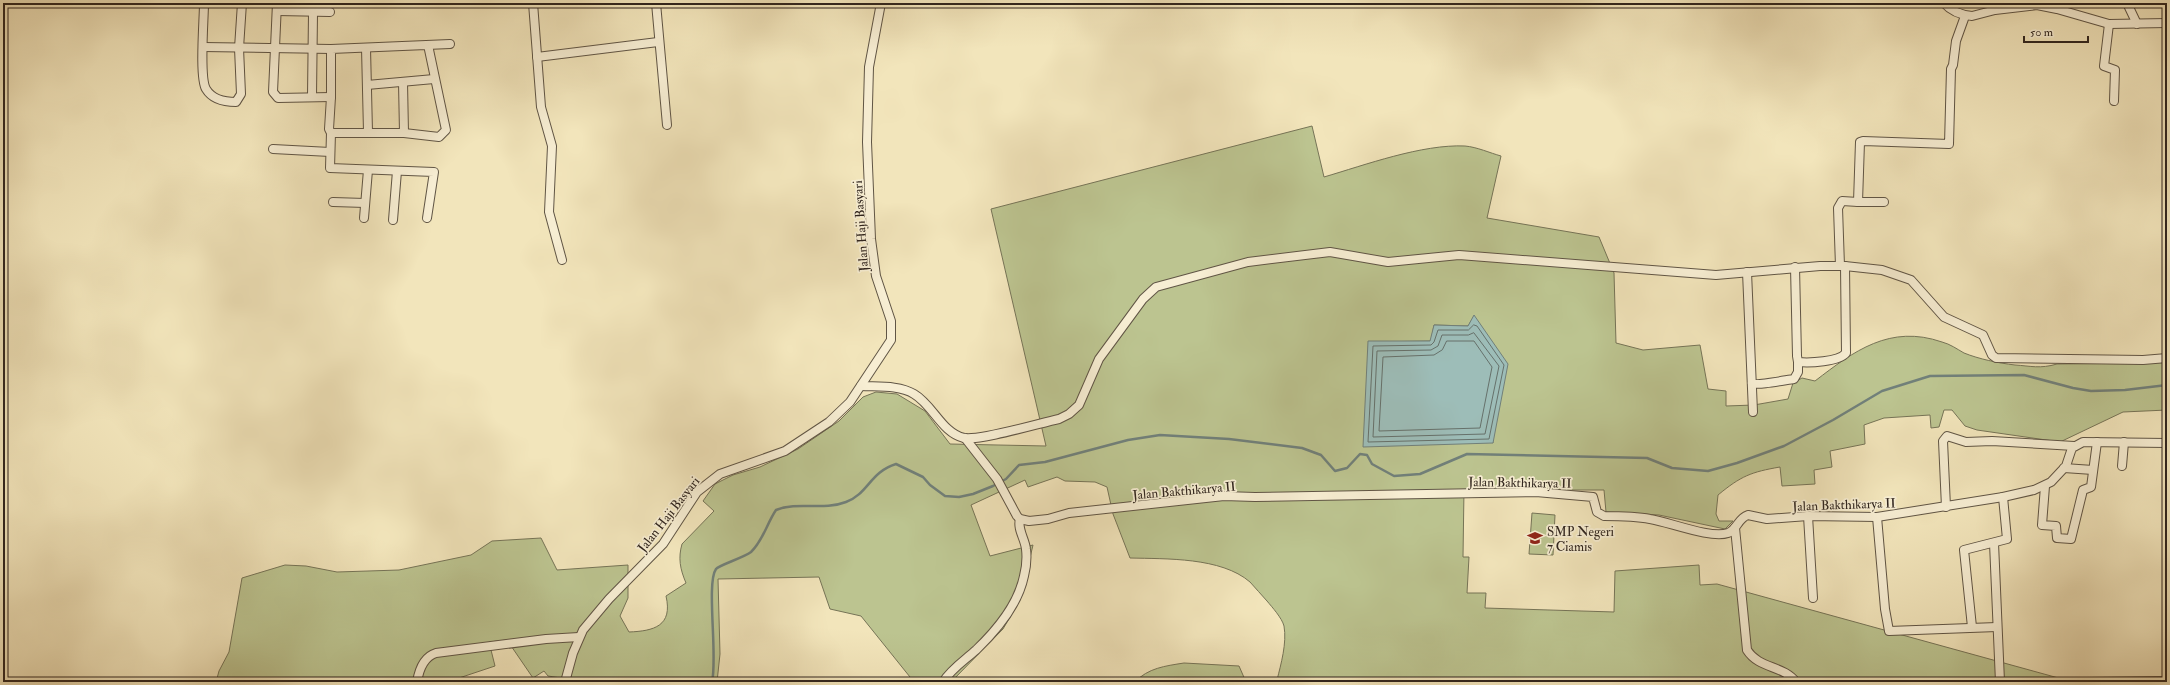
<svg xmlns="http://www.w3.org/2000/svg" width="2170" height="685" font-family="'IM FELL Double Pica',serif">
<rect width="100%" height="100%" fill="#f2e5bb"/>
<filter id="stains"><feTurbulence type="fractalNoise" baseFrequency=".005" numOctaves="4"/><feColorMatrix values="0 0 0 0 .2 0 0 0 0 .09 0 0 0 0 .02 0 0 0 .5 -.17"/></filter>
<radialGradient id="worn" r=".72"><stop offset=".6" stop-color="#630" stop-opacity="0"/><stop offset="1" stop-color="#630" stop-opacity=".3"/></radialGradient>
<!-- green -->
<g fill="#bcc490" stroke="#767457" fill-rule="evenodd">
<path d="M1312 126 1324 177C1365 165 1422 144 1465 146 1477 147 1490 153 1501 156L1487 218 1599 237 1614 273 1616 343 1643 350 1700 345 1708 389 1726 391V406L1754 405 1788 399 1793 383 1802 378 1815 381C1854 351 1890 324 1942 342 1950 344 1957 349 1964 353 1979 359 1998 363 2015 365 2031 366 2040 369 2057 364L2146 363 2167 360V410L2123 412 2060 442 1977 430 1965 426 1952 410H1944L1939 427 1931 428 1930 415 1884 418 1864 425 1865 444 1830 451 1832 467 1814 470 1815 484 1782 486 1780 467C1751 472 1741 476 1718 495L1716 514 1719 521H1733L1725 529 1659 515 1606 512 1604 490H1464L1463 557H1469L1467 593H1486L1485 608 1614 612 1615 571 1699 565 1700 585 1717 584 2073 682H1274L1277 680C1281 664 1287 643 1284 626 1282 618 1272 607 1267 601 1261 595 1256 588 1250 582 1221 557 1166 559 1130 558L1113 514 1107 487 1095 482 1065 481 1057 477 1028 487 1025 480 971 505 990 556 1033 545 1020 600 1003 629 951 682H914L861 616 830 609 819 577 718 579 720 654 717 682H587L548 676 544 671 533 678 507 640 489 642 495 666 447 682H216L219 671 229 652 242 578 285 565 306 566 337 572 399 570 471 555 492 541 541 538 557 570 628 565V598L620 616 629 632C654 631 673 626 666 596L686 583C680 569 678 558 682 544L714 511 703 501 715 484 733 475 760 467 798 449 839 421 863 397 876 392 897 394 925 411 950 444 1046 446 991 209ZM1474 316 1493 443 1368 342 1431 341 1434 325 1468 326Z"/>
<polygon points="1532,513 1555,515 1553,555 1529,554"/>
<path d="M1184 663 1239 666 1246 682H1135C1148 668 1165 666 1184 663Z"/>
</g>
<!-- water -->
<polygon fill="#9dbdb8" stroke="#71807a" points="1474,315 1508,364 1493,443 1363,447 1368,341 1430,341 1434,325 1468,326"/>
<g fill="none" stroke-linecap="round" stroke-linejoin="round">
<!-- shore -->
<g stroke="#66716b" stroke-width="1">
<polygon points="1474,325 1477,326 1504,365 1489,439 1368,442 1373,346 1431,345 1434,342 1438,330 1468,330"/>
<polygon points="1474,333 1499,366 1485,434 1373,437 1377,351 1431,350 1438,346 1442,335 1468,335"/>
<polygon points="1447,341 1474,341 1492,367 1480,428 1379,431 1383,357 1434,355 1442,350"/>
</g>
<!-- stream -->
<path stroke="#71807a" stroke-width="2.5" d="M712 682C718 657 706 583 716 569 719 565 743 558 751 552 763 541 767 523 776 510 798 501 823 511 846 502 868 494 870 472 896 464L923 477 930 485 945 496 959 497 973 494 993 486 1006 479 1019 465 1045 462 1128 440 1160 435 1229 439 1302 448 1321 455 1335 471 1347 468 1360 454 1367 455 1372 464 1394 476 1420 474 1467 454 1647 458 1672 468 1708 471 1737 463 1784 446 1833 420 1882 391 1930 376 2024 375 2073 388 2091 391 2125 390 2167 385"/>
<!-- minor casing -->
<g stroke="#605545" stroke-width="10">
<g id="minor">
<path d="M204 3C204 20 199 77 206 89 212 99 225 102 236 102L241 94 239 48 242 3"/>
<polyline points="277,3 273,92 278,98 331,97"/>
<polyline points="533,3 541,107 552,146 549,212 562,260"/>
<polyline points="656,3 667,125"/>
<path d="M1944 3C1951 11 1961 15 1972 16L1995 10 2037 5 2057 9 2109 24 2167 23"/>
<polyline points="2127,3 2137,24"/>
<polyline points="277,11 330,12"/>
<polyline points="2109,24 2104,66 2115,70 2114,101"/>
<polyline points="428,45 446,130 439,137 404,133 331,133 329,129 331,97 331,49 450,44"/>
<polyline points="203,47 331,49"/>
<polyline points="366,48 368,132"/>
<polyline points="537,57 658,42"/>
<polyline points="403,82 404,133"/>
<polyline points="367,85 434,79"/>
<polyline points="312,96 313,13"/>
<polyline points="331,133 330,168 434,172 427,218"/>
<polyline points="273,149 330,152"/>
<polyline points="333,202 365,203"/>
<polyline points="1884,202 1858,202 1860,142 1863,141 1949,144 1951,69 1953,65 1956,41 1965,16"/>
<polyline points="364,218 368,170"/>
<polyline points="393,220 397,171"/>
<polyline points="1840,266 1838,208 1842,201 1858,202"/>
<path d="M1795 267 1797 356 1798 362C1809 363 1839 362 1846 353L1845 266"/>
<polyline points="1747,272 1753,412"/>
<path d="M1752 383C1756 386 1786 380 1794 379L1798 372V362"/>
<path d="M861 386C878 387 899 385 914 394 933 405 942 433 964 438 980 441 1040 423 1059 419L1069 414 1079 405 1099 359 1143 299 1156 287 1248 262 1330 252 1388 262 1459 255 1716 275 1820 266H1845L1882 270 1911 280 1944 317 1983 335 1992 355 1996 358 2143 360 2167 358"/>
<path d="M965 438 997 479 1017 516 1020 519 1029 521 1048 519 1069 513 1224 496 1255 497 1536 492 1593 497 1597 512 1604 516C1619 516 1635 516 1650 519 1669 522 1711 539 1728 533 1737 530 1738 518 1748 515L1767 519 1808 516 1877 517 2003 497 2034 490 2051 482 2066 466 2072 448 2083 442 2167 443"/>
<polyline points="2122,466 2124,442"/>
<polyline points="2064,468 2093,470"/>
<polyline points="2045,486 2042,525 2056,526 2057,538 2071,539 2083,490 2091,487 2097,442"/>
<polyline points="1946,507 1943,441 1947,436 1966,442 1992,441 2074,446"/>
<polyline points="1808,516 1813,598"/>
<polyline points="1877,517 1885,609 1889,631 1997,627"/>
<path d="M1735 528 1747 650C1759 669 1783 665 1796 682"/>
<polyline points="1994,543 2000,682"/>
<polyline points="1972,627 1964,550 2007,539 2003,497"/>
<path d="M417 682C419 670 423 657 436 653L546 639 579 637"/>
<polyline points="565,682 573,653 583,630 609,599 663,544 697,492 720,474 785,451 829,422 850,402 891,340 891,321 876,276 871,239 867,142 869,67 881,3"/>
<path d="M943 682C951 669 965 660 976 650 997 630 1018 605 1024 576 1026 568 1027 557 1026 549 1025 539 1017 529 1020 519"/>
<polyline points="2091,682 2167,681"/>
</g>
</g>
<!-- minor -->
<use href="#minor" stroke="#f7eed3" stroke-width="8"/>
</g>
<!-- icons -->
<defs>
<g id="school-bare" transform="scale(1.2)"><path d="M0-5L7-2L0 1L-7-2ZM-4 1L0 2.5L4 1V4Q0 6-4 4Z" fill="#8f2418" stroke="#f7eed3" stroke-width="2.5" paint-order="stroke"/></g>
</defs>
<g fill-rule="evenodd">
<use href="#school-bare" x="1535" y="538"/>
</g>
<g text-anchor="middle" stroke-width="3.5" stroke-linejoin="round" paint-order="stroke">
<!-- street labels -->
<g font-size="13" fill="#30251e" stroke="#f7eed3">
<text transform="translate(860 226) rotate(-94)" y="5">Jalan Haji Basyari</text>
<text transform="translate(1520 482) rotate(1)" y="5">Jalan Bakthikarya II</text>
<text transform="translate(1184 490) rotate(-5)" y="5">Jalan Bakthikarya II</text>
<text transform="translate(1844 504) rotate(-2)" y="5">Jalan Bakthikarya II</text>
<text transform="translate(668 514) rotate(-52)" y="5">Jalan Haji Basyari</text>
</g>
<!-- poi labels -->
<g font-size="13" fill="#30251e" stroke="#f7eed3" text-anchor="start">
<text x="1547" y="536">SMP Negeri<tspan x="1547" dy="15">7 Ciamis</tspan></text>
</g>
</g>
<!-- margin -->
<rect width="2170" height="685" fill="none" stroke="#f2e5bb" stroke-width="16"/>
<rect x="4" y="4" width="2162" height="677" fill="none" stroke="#30251e" stroke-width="2"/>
<rect x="8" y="8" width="2154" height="669" fill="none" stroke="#30251e"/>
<!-- scale -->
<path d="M2024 36v6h64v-6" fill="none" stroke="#30251e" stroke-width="2"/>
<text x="2030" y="36" font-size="12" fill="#30251e" stroke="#f7eed3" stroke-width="3" paint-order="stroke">50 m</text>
<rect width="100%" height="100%" filter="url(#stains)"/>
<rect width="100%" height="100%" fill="url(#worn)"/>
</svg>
